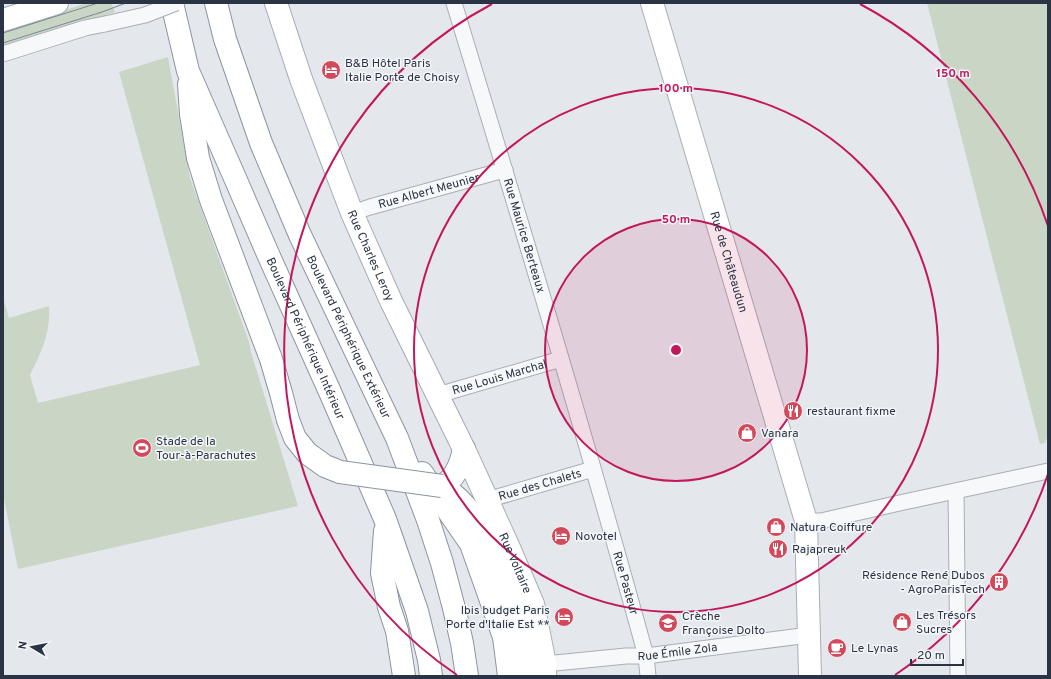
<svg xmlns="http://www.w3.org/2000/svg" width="1051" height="679" font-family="Overpass,sans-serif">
<rect width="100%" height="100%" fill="#e4e7ec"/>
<!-- green -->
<g fill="#c9d6c5">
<polygon points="87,3 111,3 115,12 3,48 3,30"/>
<polygon points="927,3 1048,3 1048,435 1045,443 1040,444"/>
<path d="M168 57 190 178 249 342 251 352 298 506 18 569 3 494V298L9 318 49 306C51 332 41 353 30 375L38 403 200 365 119 72Z"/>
</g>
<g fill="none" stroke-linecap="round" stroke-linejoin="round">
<!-- street casing -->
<g stroke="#a9aeb7" stroke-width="17">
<g id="street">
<path id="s1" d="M454 3C520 220 586 437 646 656L648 676"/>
<polyline points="3,54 85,28 105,24"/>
<path id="s2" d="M352 213 370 207 493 173 505 170"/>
<path id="s3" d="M438 395 561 359"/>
<polyline points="956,491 958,676"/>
<path id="s4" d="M487 500 593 469"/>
<polyline points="806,521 821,521 904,502 1048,471"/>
<path id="s5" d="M545 664 626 656H646L809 635"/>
</g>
</g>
<!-- secondary casing -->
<g stroke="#a9aeb7" stroke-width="24">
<g id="secondary">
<path id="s6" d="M652 3 806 521 810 676"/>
<polyline points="3,20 57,3"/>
<path id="s7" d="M464 449 510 550 533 604 545 664V676"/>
</g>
</g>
<!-- primary casing -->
<g stroke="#a3abb8" stroke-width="24">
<g id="primary">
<path id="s8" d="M276 3 301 79 352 213 391 301 464 449"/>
</g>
</g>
<!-- highway casing -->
<g stroke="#8b94a3" stroke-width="24">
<g id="highway">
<path id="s9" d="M172 3 188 71 235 178 268 254 330 392 385 519 417 611 429 660 431 676"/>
<path id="s10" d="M216 3 225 39 261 143 300 235 397 438 428 520 442 563 454 608 462 643 467 676"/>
<polyline points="189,84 191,114 198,158 211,200 271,359"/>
<path d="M464 449C461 464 455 479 442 486 458 496 470 510 480 526 488 537 494 555 499 567 506 584 514 601 519 619 525 638 528 656 530 676"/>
<polyline points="422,473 471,544 504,637 509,676"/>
<polyline points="385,531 382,573 389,607 397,631 404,676"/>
</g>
</g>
<!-- street -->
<use href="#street" stroke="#f7f8fa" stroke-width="15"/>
<!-- secondary -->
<use href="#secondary" stroke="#fff" stroke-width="22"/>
<!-- primary -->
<use href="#primary" stroke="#fff" stroke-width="22"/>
<!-- highway -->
<use href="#highway" stroke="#fff" stroke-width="22"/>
<!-- tram -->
<g stroke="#7d8696" stroke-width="1">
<polyline points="3,33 98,3"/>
<polyline points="3,43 102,12 126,3"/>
</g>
<!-- street-bridge casing -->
<g stroke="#a9aeb7" stroke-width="17" stroke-linecap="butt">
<polyline id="street-bridge" points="105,24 145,15 176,3"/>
</g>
<!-- highway-bridge casing -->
<g stroke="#8b94a3" stroke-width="24" stroke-linecap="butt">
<polyline id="highway-bridge" points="271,359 281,393 288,420 295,438 307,453 325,466 340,472 442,486"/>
</g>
<!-- street-bridge -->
<use href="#street-bridge" stroke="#f7f8fa" stroke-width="15"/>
<!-- highway-bridge -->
<use href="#highway-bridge" stroke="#fff" stroke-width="22"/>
</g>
<!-- distance rings -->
<circle cx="676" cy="350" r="131" fill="#c2185b" fill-opacity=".12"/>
<g fill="none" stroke="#c2185b" stroke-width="2">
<circle cx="676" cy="350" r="131"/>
<circle cx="676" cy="350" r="262"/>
<path d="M1048 474A392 392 0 0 1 895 675M457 675A392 392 0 0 1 492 4M860 4A392 392 0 0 1 1048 226"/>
</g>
<!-- icons -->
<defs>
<g id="hotel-disc" transform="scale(1)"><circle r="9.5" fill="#d1495b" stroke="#f4f6f9"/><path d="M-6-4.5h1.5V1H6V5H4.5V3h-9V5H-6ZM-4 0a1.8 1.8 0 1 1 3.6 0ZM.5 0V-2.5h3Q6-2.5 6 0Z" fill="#fff"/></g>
<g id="restaurant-disc" transform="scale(1)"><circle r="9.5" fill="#d1495b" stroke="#f4f6f9"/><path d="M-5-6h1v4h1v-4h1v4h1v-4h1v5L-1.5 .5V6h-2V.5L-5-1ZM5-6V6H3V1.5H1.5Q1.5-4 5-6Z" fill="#fff"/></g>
<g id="shop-disc" transform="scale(1)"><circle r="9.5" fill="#d1495b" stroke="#f4f6f9"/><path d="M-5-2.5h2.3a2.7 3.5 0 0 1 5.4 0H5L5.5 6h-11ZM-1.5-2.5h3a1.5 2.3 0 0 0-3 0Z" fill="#fff"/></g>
<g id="stadium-disc" transform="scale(1)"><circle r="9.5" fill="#d1495b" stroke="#f4f6f9"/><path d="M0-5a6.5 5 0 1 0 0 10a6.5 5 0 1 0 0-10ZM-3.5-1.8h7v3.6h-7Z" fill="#fff"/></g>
<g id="building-disc" transform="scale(1)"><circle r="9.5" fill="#d1495b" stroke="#f4f6f9"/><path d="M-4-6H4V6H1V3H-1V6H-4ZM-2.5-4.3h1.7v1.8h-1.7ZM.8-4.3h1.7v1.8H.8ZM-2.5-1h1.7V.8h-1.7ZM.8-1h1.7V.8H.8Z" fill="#fff"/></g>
<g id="school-disc" transform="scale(1)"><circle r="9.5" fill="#d1495b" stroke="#f4f6f9"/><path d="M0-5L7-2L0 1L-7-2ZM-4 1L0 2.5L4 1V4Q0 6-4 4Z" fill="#fff"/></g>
<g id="cafe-disc" transform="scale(1)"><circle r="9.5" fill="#d1495b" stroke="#f4f6f9"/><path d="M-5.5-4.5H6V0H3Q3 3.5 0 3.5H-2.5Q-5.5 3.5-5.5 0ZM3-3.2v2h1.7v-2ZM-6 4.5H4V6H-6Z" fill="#fff"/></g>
</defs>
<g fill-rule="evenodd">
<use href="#hotel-disc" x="331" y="70"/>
<use href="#restaurant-disc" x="793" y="411"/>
<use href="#shop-disc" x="747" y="433"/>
<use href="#stadium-disc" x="142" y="448"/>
<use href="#shop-disc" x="776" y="527"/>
<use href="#hotel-disc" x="561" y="536"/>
<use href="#restaurant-disc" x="778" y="549"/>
<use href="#building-disc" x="999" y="582"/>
<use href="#hotel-disc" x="564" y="617"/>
<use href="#shop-disc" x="902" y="622"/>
<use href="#school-disc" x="668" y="623"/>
<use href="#cafe-disc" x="837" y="648"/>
</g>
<g text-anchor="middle" stroke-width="3" stroke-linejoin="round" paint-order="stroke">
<!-- poi labels -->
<g font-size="12" fill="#2b3445" stroke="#f4f6f9" text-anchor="start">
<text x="345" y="67">B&amp;B Hôtel Paris<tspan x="345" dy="14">Italie Porte de Choisy</tspan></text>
<text x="807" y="415">restaurant fixme</text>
<text x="761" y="437">Vanara</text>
<text x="156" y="445">Stade de la<tspan x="156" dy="14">Tour-à-Parachutes</tspan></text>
<text x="790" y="531">Natura Coiffure</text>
<text x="575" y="540">Novotel</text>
<text x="792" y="553">Rajapreuk</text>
<text x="985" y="579" text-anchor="end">Résidence René Dubos<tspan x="985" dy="14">- AgroParisTech</tspan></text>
<text x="550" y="614" text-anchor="end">Ibis budget Paris<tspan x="550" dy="14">Porte d'Italie Est **</tspan></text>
<text x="916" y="619">Les Trésors<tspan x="916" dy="14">Sucres</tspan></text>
<text x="682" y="620">Crèche<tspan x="682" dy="14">Françoise Dolto</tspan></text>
<text x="851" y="652">Le Lynas</text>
</g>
<!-- street labels -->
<g font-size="12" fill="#2b3445" stroke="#f4f6f9">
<text dy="4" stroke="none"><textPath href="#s2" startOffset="80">Rue Albert Meunier</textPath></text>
<text dy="4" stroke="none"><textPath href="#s1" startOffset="243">Rue Maurice Berteaux</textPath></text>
<text dy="4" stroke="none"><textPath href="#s8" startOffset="270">Rue Charles Leroy</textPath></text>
<text dy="4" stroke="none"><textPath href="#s6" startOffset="270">Rue de Châteaudun</textPath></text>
<text dy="4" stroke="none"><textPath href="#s10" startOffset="360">Boulevard Périphérique Extérieur</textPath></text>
<text dy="4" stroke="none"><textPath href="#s9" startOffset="362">Boulevard Périphérique Intérieur</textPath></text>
<text dy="4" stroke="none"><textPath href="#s3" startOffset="64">Rue Louis Marchal</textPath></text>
<text dy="4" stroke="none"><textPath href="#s4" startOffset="55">Rue des Chalets</textPath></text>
<text dy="4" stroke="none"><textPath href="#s7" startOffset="125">Rue Voltaire</textPath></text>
<text dy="4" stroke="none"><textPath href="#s1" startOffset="605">Rue Pasteur</textPath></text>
<text dy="4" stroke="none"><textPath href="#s5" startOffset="133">Rue Émile Zola</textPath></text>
</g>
</g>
<circle cx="676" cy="350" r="6" fill="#c2185b" stroke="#f4f6f9" stroke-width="2"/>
<g font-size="12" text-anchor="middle" font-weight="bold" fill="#c2185b" stroke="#f4f6f9" stroke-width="3" stroke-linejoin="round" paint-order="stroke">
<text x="953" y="77">150 m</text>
<text x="676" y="92">100 m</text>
<text x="676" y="223">50 m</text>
</g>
<!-- border -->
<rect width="1051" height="679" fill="none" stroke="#2b3445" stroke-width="8"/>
<!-- north arrow -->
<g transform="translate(32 647) rotate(280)" stroke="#f4f6f9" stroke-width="3" paint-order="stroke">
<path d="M0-3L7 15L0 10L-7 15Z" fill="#2b3445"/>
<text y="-6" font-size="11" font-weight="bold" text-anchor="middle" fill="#2b3445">N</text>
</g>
<!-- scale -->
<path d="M911 659v6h52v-6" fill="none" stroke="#2b3445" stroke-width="2"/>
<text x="917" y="659" font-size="12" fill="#2b3445" stroke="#f4f6f9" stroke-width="3" paint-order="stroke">20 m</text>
</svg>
